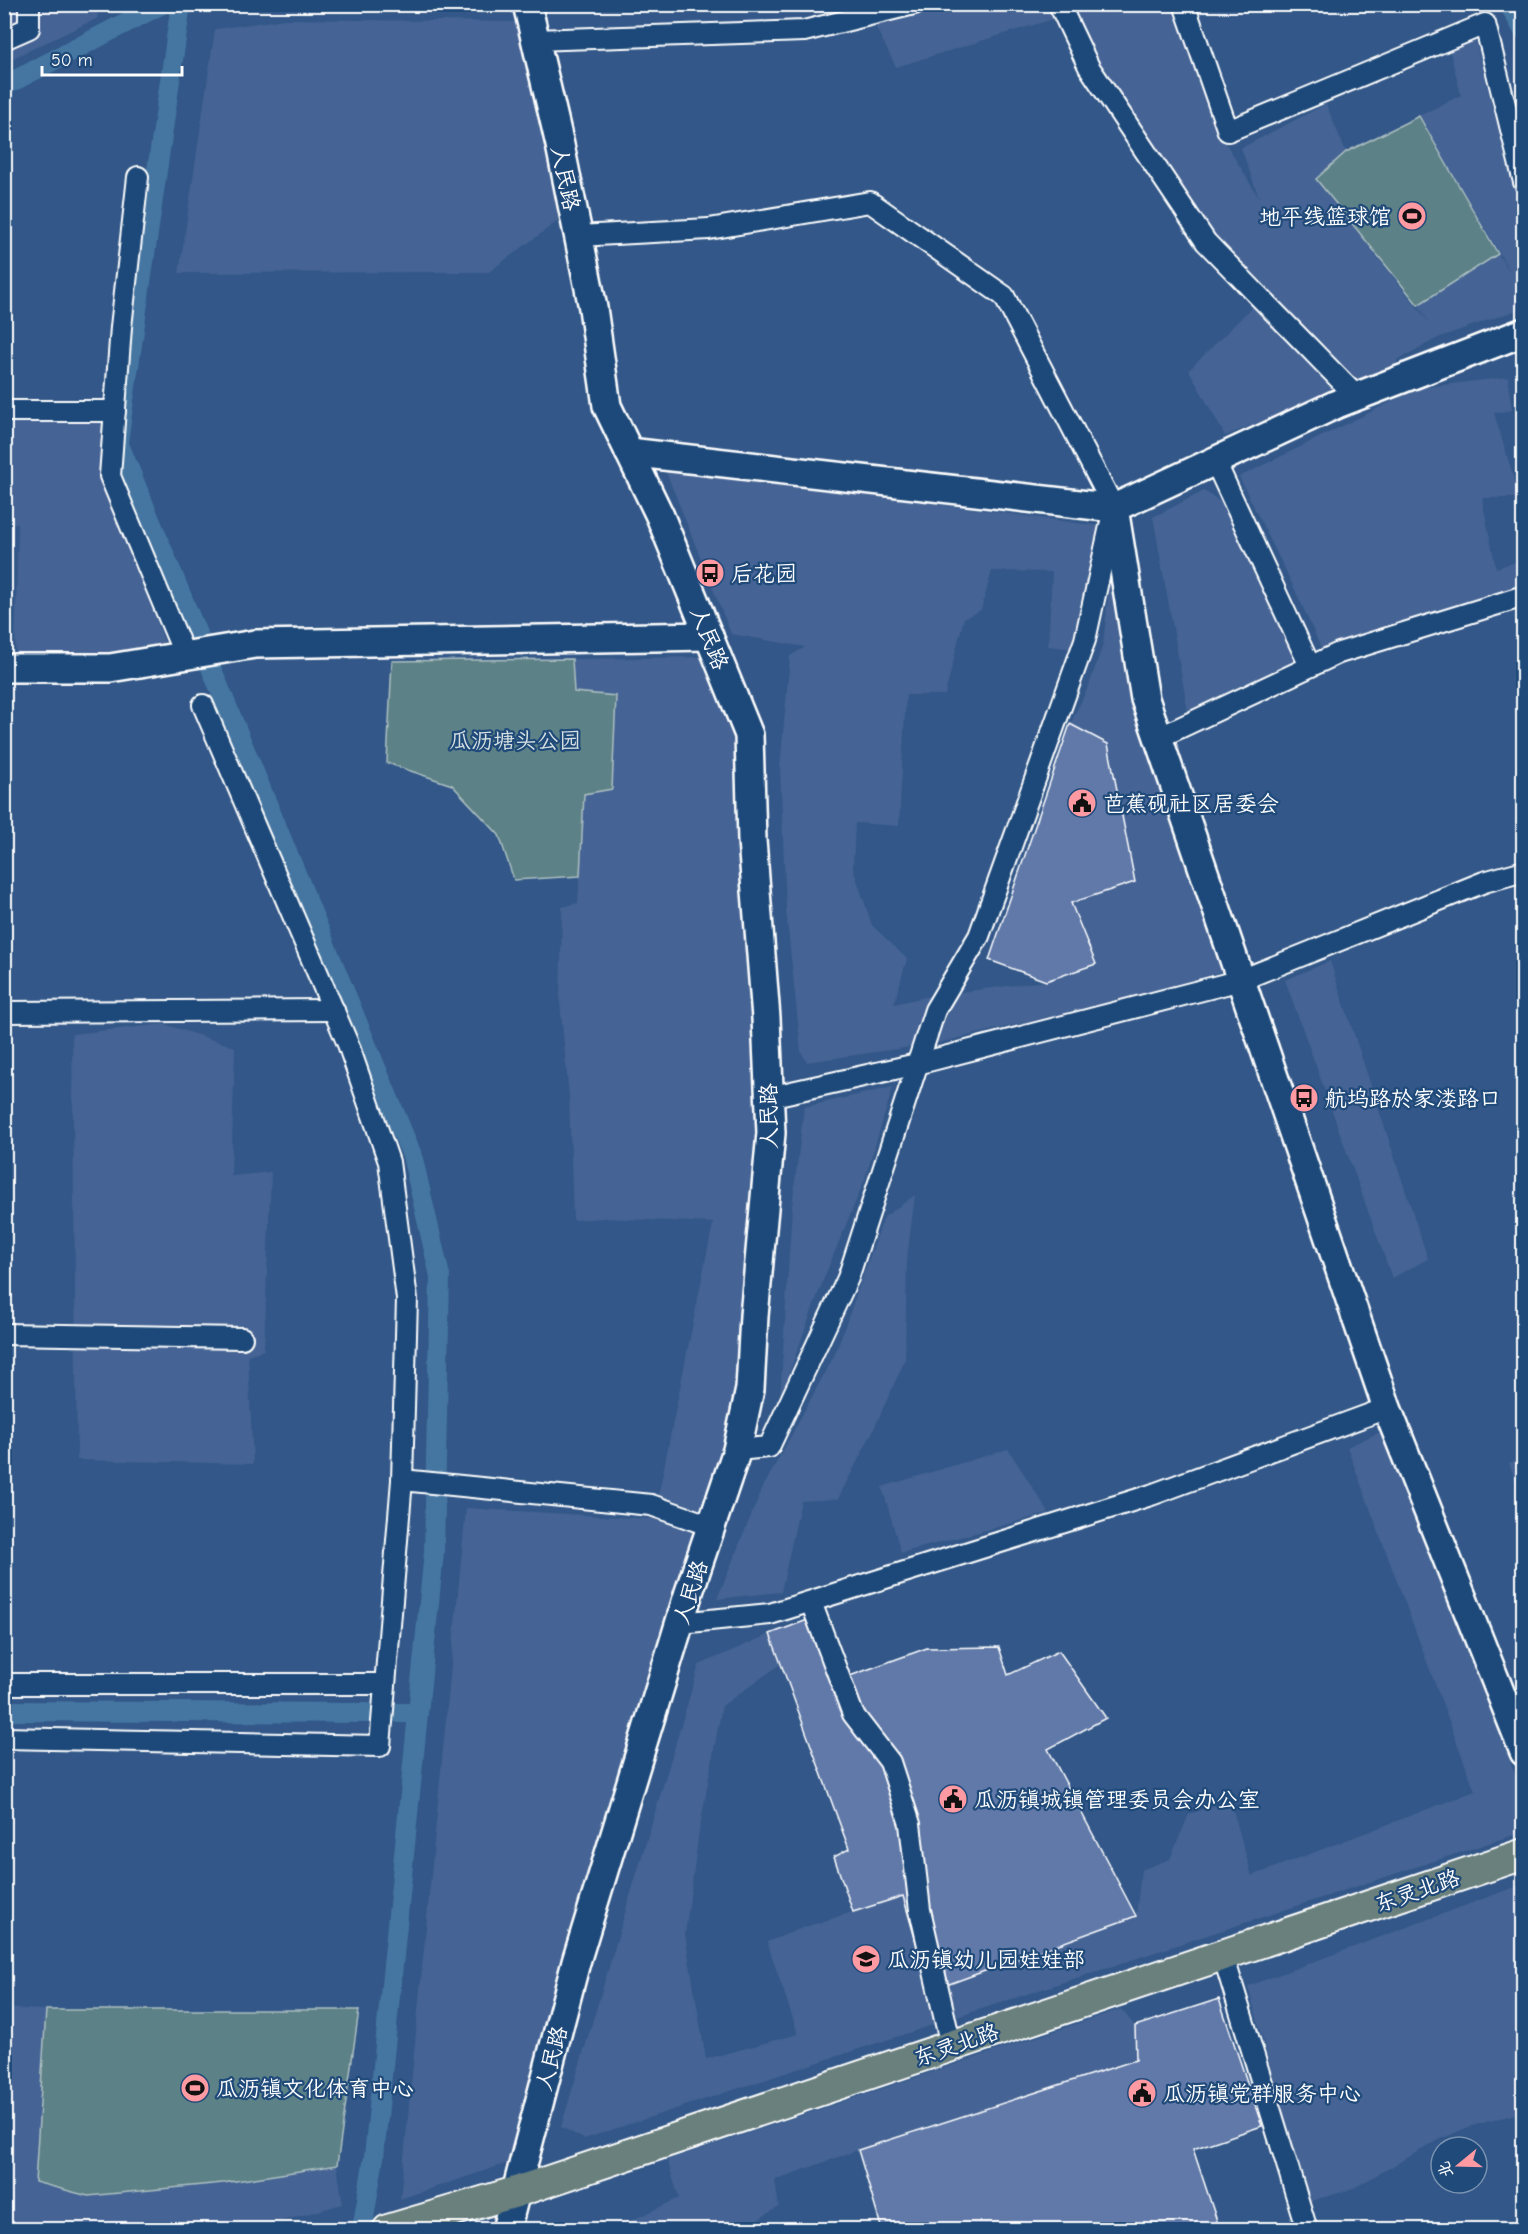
<svg xmlns="http://www.w3.org/2000/svg" width="1528" height="2234" font-family="'Comic Neue','LXGW WenKai TC',sans-serif">
<rect width="100%" height="100%" fill="#325788"/>
<filter id="ink" filterUnits="userSpaceOnUse"><feTurbulence type="fractalNoise" baseFrequency=".0167" numOctaves="2"/><feDisplacementMap in="SourceGraphic" scale="12" xChannelSelector="R" yChannelSelector="G"/><feConvolveMatrix kernelMatrix="1 2 1 2 8 2 1 2 1" color-interpolation-filters="sRGB"/></filter>
<g filter="url(#ink)">
<!-- built -->
<g fill="#446494">
<polygon points="4,5 97,5 98,18 5,62"/>
<polygon points="929,5 1173,5 1219,132 1259,198 1241,148 1326,104 1346,152 1316,179 1429,322 1418,305 1498,254 1512,275 1419,116 1461,95 1449,48 1475,39 1523,224 1523,308 1440,337 1397,360 1396,367 1225,436 1189,370 1258,301 1089,67 1070,14 896,67 873,22"/>
<polygon points="285,19 518,22 550,144 558,221 489,272 179,273 215,29"/>
<polygon points="1508,377 1512,410 1494,413 1520,498 1482,498 1496,568 1522,560 1523,587 1321,648 1297,594 1239,477 1419,388"/>
<polygon points="108,418 123,531 167,649 97,659 15,655 18,523 5,525 4,421"/>
<polygon points="664,467 1100,526 1073,649 1048,646 1052,572 992,571 981,610 964,618 945,695 906,695 899,826 855,823 853,868 872,925 907,959 894,1004 929,996 1046,981 1096,964 1071,903 1135,881 1108,744 1070,724 1089,685 1103,644 1113,550 1129,691 1184,843 1224,971 1128,998 938,1043 807,1062 801,1052 786,911 780,767 790,656 805,647 731,634"/>
<polygon points="1204,491 1224,504 1296,662 1188,712 1153,517"/>
<polygon points="700,657 737,743 757,1107 737,1384 725,1451 693,1539 508,2163 400,2199 466,1508 651,1519 659,1492 713,1223 604,1218 573,1220 569,1097 560,1003 562,907 578,903 584,794 616,697 574,692 572,659"/>
<polygon points="1330,961 1428,1259 1392,1278 1285,980"/>
<polygon points="164,1024 235,1047 231,1176 271,1172 264,1350 248,1355 253,1464 77,1460 72,1034"/>
<polygon points="893,1087 865,1179 824,1278 780,1398 792,1206 804,1107"/>
<polygon points="915,1195 907,1259 905,1360 872,1433 838,1499 801,1501 781,1592 717,1599 761,1491 835,1354 884,1217"/>
<polygon points="1380,1432 1521,1789 1520,1833 584,2139 561,2127 699,1665 770,1634 781,1664 722,1706 699,1832 685,1934 706,2059 798,2034 767,1942 802,1928 903,1896 930,1991 1136,1916 1141,1870 1170,1859 1189,1814 1230,1800 1252,1876 1475,1791 1347,1447"/>
<polygon points="1008,1449 1049,1513 901,1553 882,1487"/>
<polygon points="1523,1458 1523,1502 1509,1463"/>
<polygon points="1523,1884 1523,2112 1468,2127 1439,2140 1352,2189 1308,2202 1248,1986"/>
<polygon points="4,2008 46,2010 35,2182 101,2195 223,2183 337,2165 343,2204 253,2229 5,2229"/>
<polygon points="1121,2009 1135,2026 1136,2060 858,2150 775,2180 779,2207 742,2229 611,2230 679,2198 667,2160"/>
</g>
<!-- green -->
<g fill="#5c8186" stroke="#aec0c2" stroke-width="1.5">
<polygon points="1419,116 1498,254 1418,305 1316,179 1346,152"/>
<polygon points="572,659 574,692 616,696 612,789 584,794 580,876 514,880 499,835 452,785 387,763 392,661"/>
<polygon points="46,2010 359,2010 337,2165 223,2183 88,2196 35,2182"/>
</g>
<g fill="none" stroke-linecap="round" stroke-linejoin="round">
<!-- canal -->
<g stroke="#4476a1" stroke-width="20">
<polyline points="181,4 118,442 412,1155 440,1276 434,1552 374,2157 362,2230"/>
<polyline points="1509,4 1524,31"/>
<polyline points="4,86 162,4"/>
<polyline points="4,1711 367,1713"/>
<polyline points="398,1713 418,1713"/>
</g>
</g>
<!-- building -->
<g fill="#6079a9" stroke="#fff" stroke-width="1.5">
<polygon points="1070,724 1108,744 1135,882 1071,903 1096,964 1046,981 989,960"/>
<polygon points="821,1615 847,1677 927,1648 999,1647 1008,1675 1059,1651 1106,1718 1048,1749 1136,1916 930,1991 903,1896 853,1912 834,1857 849,1849 770,1634"/>
<polygon points="1219,1999 1262,2126 1193,2149 1220,2230 882,2230 858,2150 1136,2060 1135,2026"/>
</g>
<g fill="none" stroke-linecap="round" stroke-linejoin="round">
<!-- street casing -->
<g stroke="#fff" stroke-width="24">
<g id="street">
<polyline points="1059,4 1089,67 1206,242 1357,397"/>
<polyline points="1184,4 1228,131 1485,24 1524,182"/>
<polyline points="4,39 29,28 29,4"/>
<polyline points="534,40 804,31 914,4"/>
<polyline points="138,177 121,327 110,476 185,656"/>
<polyline points="578,236 709,229 870,202 1004,296 1114,508 1085,640 979,936 935,1010 848,1278 769,1447 737,1450"/>
<polyline points="4,411 115,411"/>
<polyline points="1215,461 1310,666"/>
<polyline points="1158,738 1339,653 1524,596"/>
<polyline points="4,1012 334,1010"/>
<polyline points="769,1097 917,1064 1241,980 1484,882 1524,871"/>
<polyline points="4,1334 242,1338"/>
<polyline points="402,1480 651,1505 711,1526"/>
<polyline points="811,1602 853,1714 890,1762 910,1824 920,1910 951,2046"/>
<polyline points="680,1623 770,1614 1151,1495 1387,1408"/>
<polyline points="4,1684 384,1684"/>
<polyline points="4,1738 380,1746 402,1480 407,1299 389,1162 348,1044 203,705"/>
<polyline points="1223,1955 1307,2230"/>
</g>
</g>
<!-- secondary casing -->
<g stroke="#fff" stroke-width="32">
<g id="secondary">
<polyline points="629,452 1114,508 1337,404 1524,332"/>
<polyline points="1114,508 1145,699 1387,1408 1524,1752"/>
<polyline points="4,668 110,668 255,644 709,636"/>
<polyline points="506,2230 576,1962 689,1592 737,1450 750,1389 754,1316 771,1133 766,1018 752,840 749,735 660,516 607,406 593,308 560,145 527,4"/>
</g>
</g>
<!-- primary casing -->
<g stroke="#fff" stroke-width="34">
<polyline id="primary" points="388,2230 516,2192 1524,1854"/>
</g>
<!-- street -->
<use href="#street" stroke="#1f4a7a" stroke-width="20"/>
<!-- secondary -->
<use href="#secondary" stroke="#1f4a7a" stroke-width="27"/>
<!-- primary -->
<use href="#primary" stroke="#6a807d" stroke-width="30"/>
</g>
</g>
<!-- icons -->
<defs>
<g id="stadium-disc" transform="scale(1.5)"><circle r="9.5" fill="#ff9aa2" stroke="#1f4a7a"/><path d="M0-5a6.5 5 0 1 0 0 10a6.5 5 0 1 0 0-10ZM-3.5-1.8h7v3.6h-7Z" fill="#111"/></g>
<g id="bus-disc" transform="scale(1.5)"><circle r="9.5" fill="#ff9aa2" stroke="#1f4a7a"/><path d="M-5-6H5V4H4V6H2V4H-2V6H-4V4H-5ZM-3.5-4V0h7V-4ZM-3.5 1.2v1.5H-2V1.2ZM2 1.2v1.5H3.5V1.2Z" fill="#111"/></g>
<g id="civic-disc" transform="scale(1.5)"><circle r="9.5" fill="#ff9aa2" stroke="#1f4a7a"/><path d="M-.6-6.5H3V-4.5H.6V-3L4-1V1h2V6H-6V1h2V-1L-.6-3ZM-1.2 2.5V6h2.4V2.5Z" fill="#111"/></g>
<g id="school-disc" transform="scale(1.5)"><circle r="9.5" fill="#ff9aa2" stroke="#1f4a7a"/><path d="M0-5L7-2L0 1L-7-2ZM-4 1L0 2.5L4 1V4Q0 6-4 4Z" fill="#111"/></g>
</defs>
<g fill-rule="evenodd">
<use href="#stadium-disc" x="1412" y="216"/>
<use href="#bus-disc" x="710" y="573"/>
<use href="#civic-disc" x="1082" y="803"/>
<use href="#bus-disc" x="1304" y="1098"/>
<use href="#civic-disc" x="953" y="1799"/>
<use href="#school-disc" x="866" y="1959"/>
<use href="#stadium-disc" x="195" y="2088"/>
<use href="#civic-disc" x="1142" y="2093"/>
</g>
<g text-anchor="middle" stroke-width="4.5" stroke-linejoin="round" paint-order="stroke">
<!-- street labels -->
<g font-size="22" fill="#fff" stroke="#1f4a7a">
<text transform="translate(566 178) rotate(78)" y="8">人民路</text>
<text transform="translate(710 638) rotate(68)" y="8">人民路</text>
<text transform="translate(768 1116) rotate(-90)" y="8">人民路</text>
<text transform="translate(690 1592) rotate(-72)" y="8">人民路</text>
<text transform="translate(1417 1890) rotate(-19)" y="8">东灵北路</text>
<text transform="translate(956 2044) rotate(-19)" y="8">东灵北路</text>
<text transform="translate(551 2058) rotate(-75)" y="8">人民路</text>
</g>
<!-- poi labels -->
<g font-size="22" fill="#fff" stroke="#1f4a7a" text-anchor="start">
<text x="1391" y="224" text-anchor="end">地平线篮球馆</text>
<text x="731" y="581">后花园</text>
<text x="1103" y="811">芭蕉砚社区居委会</text>
<text x="1325" y="1106">航坞路於家溇路口</text>
<text x="974" y="1807">瓜沥镇城镇管理委员会办公室</text>
<text x="887" y="1967">瓜沥镇幼儿园娃娃部</text>
<text x="216" y="2096">瓜沥镇文化体育中心</text>
<text x="1163" y="2101">瓜沥镇党群服务中心</text>
</g>
<!-- park labels -->
<g font-size="22" fill="#d6e0e1" stroke="#1f4a7a">
<text x="515" y="748">瓜沥塘头公园</text>
</g>
</g>
<!-- margin -->
<rect width="1528" height="2234" fill="none" stroke="#1f4a7a" stroke-width="24"/>
<rect x="12" y="12" width="1504" height="2210" fill="none" stroke="#fff" stroke-width="2" filter="url(#ink)"/>
<!-- north arrow -->
<g transform="translate(1459 2165) rotate(251)"><circle r="28" fill="#1f4a7a" stroke="#7992af" stroke-width="1.5"/>
<path d="M0-4.5L10 22L0 15L-10 22Z" fill="#ff9aa2"/>
<text y="-9" font-size="16" font-weight="bold" text-anchor="middle" fill="#ffffff">北</text>
</g>
<!-- scale -->
<path d="M42 66v9h140v-9" fill="none" stroke="#ffffff" stroke-width="3"/>
<text x="51" y="66" font-size="18" fill="#ffffff" stroke="#1f4a7a" stroke-width="4.5" paint-order="stroke">50 m</text>
</svg>
